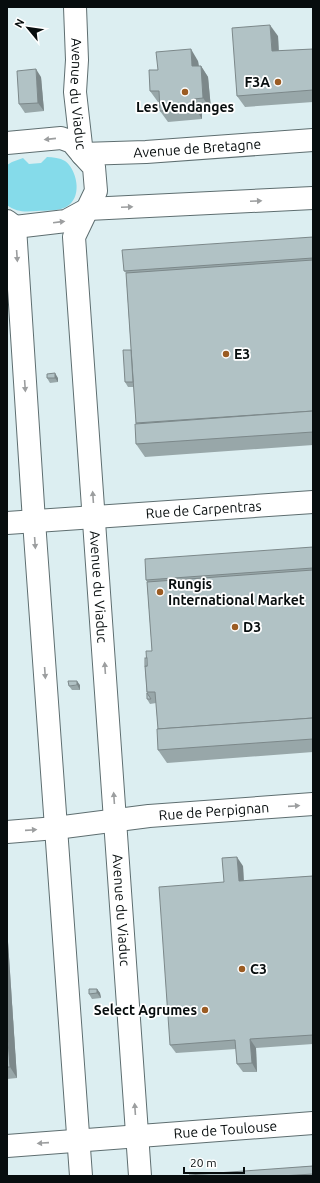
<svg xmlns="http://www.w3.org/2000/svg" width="320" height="1183" font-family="Ubuntu,sans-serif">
<rect width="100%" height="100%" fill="#dceef1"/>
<!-- green -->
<path fill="#85dbea" d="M47 157C53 157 60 158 65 161 77 170 82 195 69 205 60 212 47 210 36 211 25 212 16 212 7 205V165L12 162 23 158 29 164 41 163Z"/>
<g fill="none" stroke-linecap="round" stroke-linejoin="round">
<!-- minor casing -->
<g stroke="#5e6e70" stroke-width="24">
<g id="minor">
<path id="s1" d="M75 7 77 60 75 92 82 154 94 167 96 191 74 237 140 1176"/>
<path id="s2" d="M7 143 61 138 72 142 82 154 146 152 313 140"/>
<polyline points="7,221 15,227 34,521 81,1176"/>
<polyline points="7,224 15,227 66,221 88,209 313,198"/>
<path id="s3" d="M7 523 313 502"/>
<path id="s4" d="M7 832 56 828 149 816 313 804"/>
<path id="s5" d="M7 1146 313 1123"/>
</g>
</g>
<!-- minor -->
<use href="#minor" stroke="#fff" stroke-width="22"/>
</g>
<!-- wall -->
<g fill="#98a7a9">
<polygon points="278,36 279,51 313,49 313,102 245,107 237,96"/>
<polygon points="198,61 199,66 201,66 208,77 211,109 202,110 202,119 168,122 160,111 159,102 158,102 150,91 158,70"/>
<polygon points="41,77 44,111 25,113 19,104"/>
<polygon points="313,237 313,445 145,457 136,444 136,423 134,387 128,387 125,382 131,350 126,273 124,271"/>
<polygon points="47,378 58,378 58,382 50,383"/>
<polygon points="313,547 313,752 167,763 158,750 158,729 156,703 150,704 147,699 145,666 147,658 152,651 147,582 146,580"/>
<polygon points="80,685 80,690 72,690 69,686"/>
<polygon points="243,866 244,881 313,876 313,1044 256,1048 257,1072 243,1072 237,1064 236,1049 176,1053 170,1045 224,882"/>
<polygon points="7,927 17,1078 7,1079"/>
<polygon points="97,989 100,993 101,998 92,999 89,994"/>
<polygon points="313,1166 313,1176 189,1176"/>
</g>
<!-- shaded-wall -->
<g fill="#7c888a">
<polygon points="270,25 278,36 279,63 272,51"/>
<polygon points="191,49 198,61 200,78 192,66"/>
<polygon points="201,66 208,77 211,109 203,98"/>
<polygon points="36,69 41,77 44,111 38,103"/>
<polygon points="194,99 202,110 202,119 195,108"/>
<polygon points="55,373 58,378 58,382 55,378"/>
<polygon points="77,681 80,685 80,690 77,685"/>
<polygon points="237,857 243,866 244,889 239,881"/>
<polygon points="7,927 17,1078 10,1067 7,1028"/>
<polygon points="97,989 100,993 101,998 97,993"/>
<polygon points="250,1039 256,1048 257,1072 252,1063"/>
</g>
<!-- building -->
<g fill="#b1c2c5" stroke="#7c888a">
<polygon points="270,25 272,51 313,49 313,90 237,96 232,28"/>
<polygon points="191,49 192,66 201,66 203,98 194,99 195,108 160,111 159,91 150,91 149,70 158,70 156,52"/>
<polygon points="36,69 38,103 19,104 17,71"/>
<polygon points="313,237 313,258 124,271 122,250"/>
<polygon points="313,260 313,411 136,423 126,273"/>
<polygon points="123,350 131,350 133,382 125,382"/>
<polygon points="55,373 55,378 47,378 47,374"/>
<polygon points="313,411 313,432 136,444 135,424"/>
<polygon points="313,547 313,568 146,580 145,559"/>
<polygon points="313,570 313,718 158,729 155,692 147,692 145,666 147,666 146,651 152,651 147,582"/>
<rect x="145" y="658" width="2" height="8"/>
<polygon points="68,681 77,681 77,685 69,686"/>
<polygon points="147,693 151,699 147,699"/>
<polygon points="313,718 313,739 158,750 157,729"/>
<polygon points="237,857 239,881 313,876 313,1035 250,1039 252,1063 237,1064 235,1040 170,1045 159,887 224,882 222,858"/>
<polygon points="89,989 97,989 97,993 89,994"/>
<polygon points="7,1028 10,1067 7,1067"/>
<polygon points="313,1166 313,1174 281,1176 189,1176 189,1175"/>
</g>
<!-- one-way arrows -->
<defs><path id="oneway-solid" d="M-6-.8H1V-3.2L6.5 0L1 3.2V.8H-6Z"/></defs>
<g fill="#9c9e9f">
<use href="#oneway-solid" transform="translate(50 139) rotate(174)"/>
<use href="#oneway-solid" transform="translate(256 201) rotate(-3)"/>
<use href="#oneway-solid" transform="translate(127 207) rotate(-3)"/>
<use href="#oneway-solid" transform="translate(59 222) rotate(-7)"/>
<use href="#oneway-solid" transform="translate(17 256) rotate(86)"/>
<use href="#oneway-solid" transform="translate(25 386) rotate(86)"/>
<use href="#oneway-solid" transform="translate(93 497) rotate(-94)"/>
<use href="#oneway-solid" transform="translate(35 543) rotate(86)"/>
<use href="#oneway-solid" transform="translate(105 668) rotate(-94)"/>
<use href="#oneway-solid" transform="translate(45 673) rotate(86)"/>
<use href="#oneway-solid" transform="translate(114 798) rotate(-94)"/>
<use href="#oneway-solid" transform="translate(294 806) rotate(-4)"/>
<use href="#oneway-solid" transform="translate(31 830) rotate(-4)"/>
<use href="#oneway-solid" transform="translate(135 1109) rotate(-94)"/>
<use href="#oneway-solid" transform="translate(43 1143) rotate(176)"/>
</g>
<!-- markers -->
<g fill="#9b5c23" stroke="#fff" stroke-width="1.5">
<circle cx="278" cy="82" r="4"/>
<circle cx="185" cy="92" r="4"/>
<circle cx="226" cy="354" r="4"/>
<circle cx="160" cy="592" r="4"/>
<circle cx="235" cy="627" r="4"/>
<circle cx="242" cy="969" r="4"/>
<circle cx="205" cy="1010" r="4"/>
</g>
<g text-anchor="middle" stroke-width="3.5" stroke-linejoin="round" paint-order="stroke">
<!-- poi labels -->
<g font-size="14" font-weight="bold" fill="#070d0e" stroke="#fff" text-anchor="start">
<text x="270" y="87" text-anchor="end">F3A</text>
<text x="185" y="112" text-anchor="middle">Les Vendanges</text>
<text x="234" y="359">E3</text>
<text x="168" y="589">Rungis<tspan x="168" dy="16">International Market</tspan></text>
<text x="243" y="632">D3</text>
<text x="250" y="974">C3</text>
<text x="197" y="1015" text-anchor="end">Select Agrumes</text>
</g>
<!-- street labels -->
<g font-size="14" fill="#070d0e" stroke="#fff">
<text dy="5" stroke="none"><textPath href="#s1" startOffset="87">Avenue du Viaduc</textPath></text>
<text dy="5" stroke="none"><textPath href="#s2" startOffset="197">Avenue de Bretagne</textPath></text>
<text dy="5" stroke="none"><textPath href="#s3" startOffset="197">Rue de Carpentras</textPath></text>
<text dy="5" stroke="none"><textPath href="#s1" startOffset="591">Avenue du Viaduc</textPath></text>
<text dy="5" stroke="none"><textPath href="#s4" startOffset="208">Rue de Perpignan</textPath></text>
<text dy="5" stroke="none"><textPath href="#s1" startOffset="915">Avenue du Viaduc</textPath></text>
<text dy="5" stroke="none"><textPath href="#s5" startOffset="219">Rue de Toulouse</textPath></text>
</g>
</g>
<!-- border -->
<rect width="320" height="1183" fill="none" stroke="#070d0e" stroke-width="16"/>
<!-- north arrow -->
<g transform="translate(28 28) rotate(299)" stroke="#ffffff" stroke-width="3" paint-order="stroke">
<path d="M0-3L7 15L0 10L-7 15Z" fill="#070d0e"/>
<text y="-6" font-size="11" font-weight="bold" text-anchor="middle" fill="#070d0e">N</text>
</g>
<!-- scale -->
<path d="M184 1167v6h60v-6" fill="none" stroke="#070d0e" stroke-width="2"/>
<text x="190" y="1167" font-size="12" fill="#070d0e" stroke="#ffffff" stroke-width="3" paint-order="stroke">20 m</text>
</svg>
